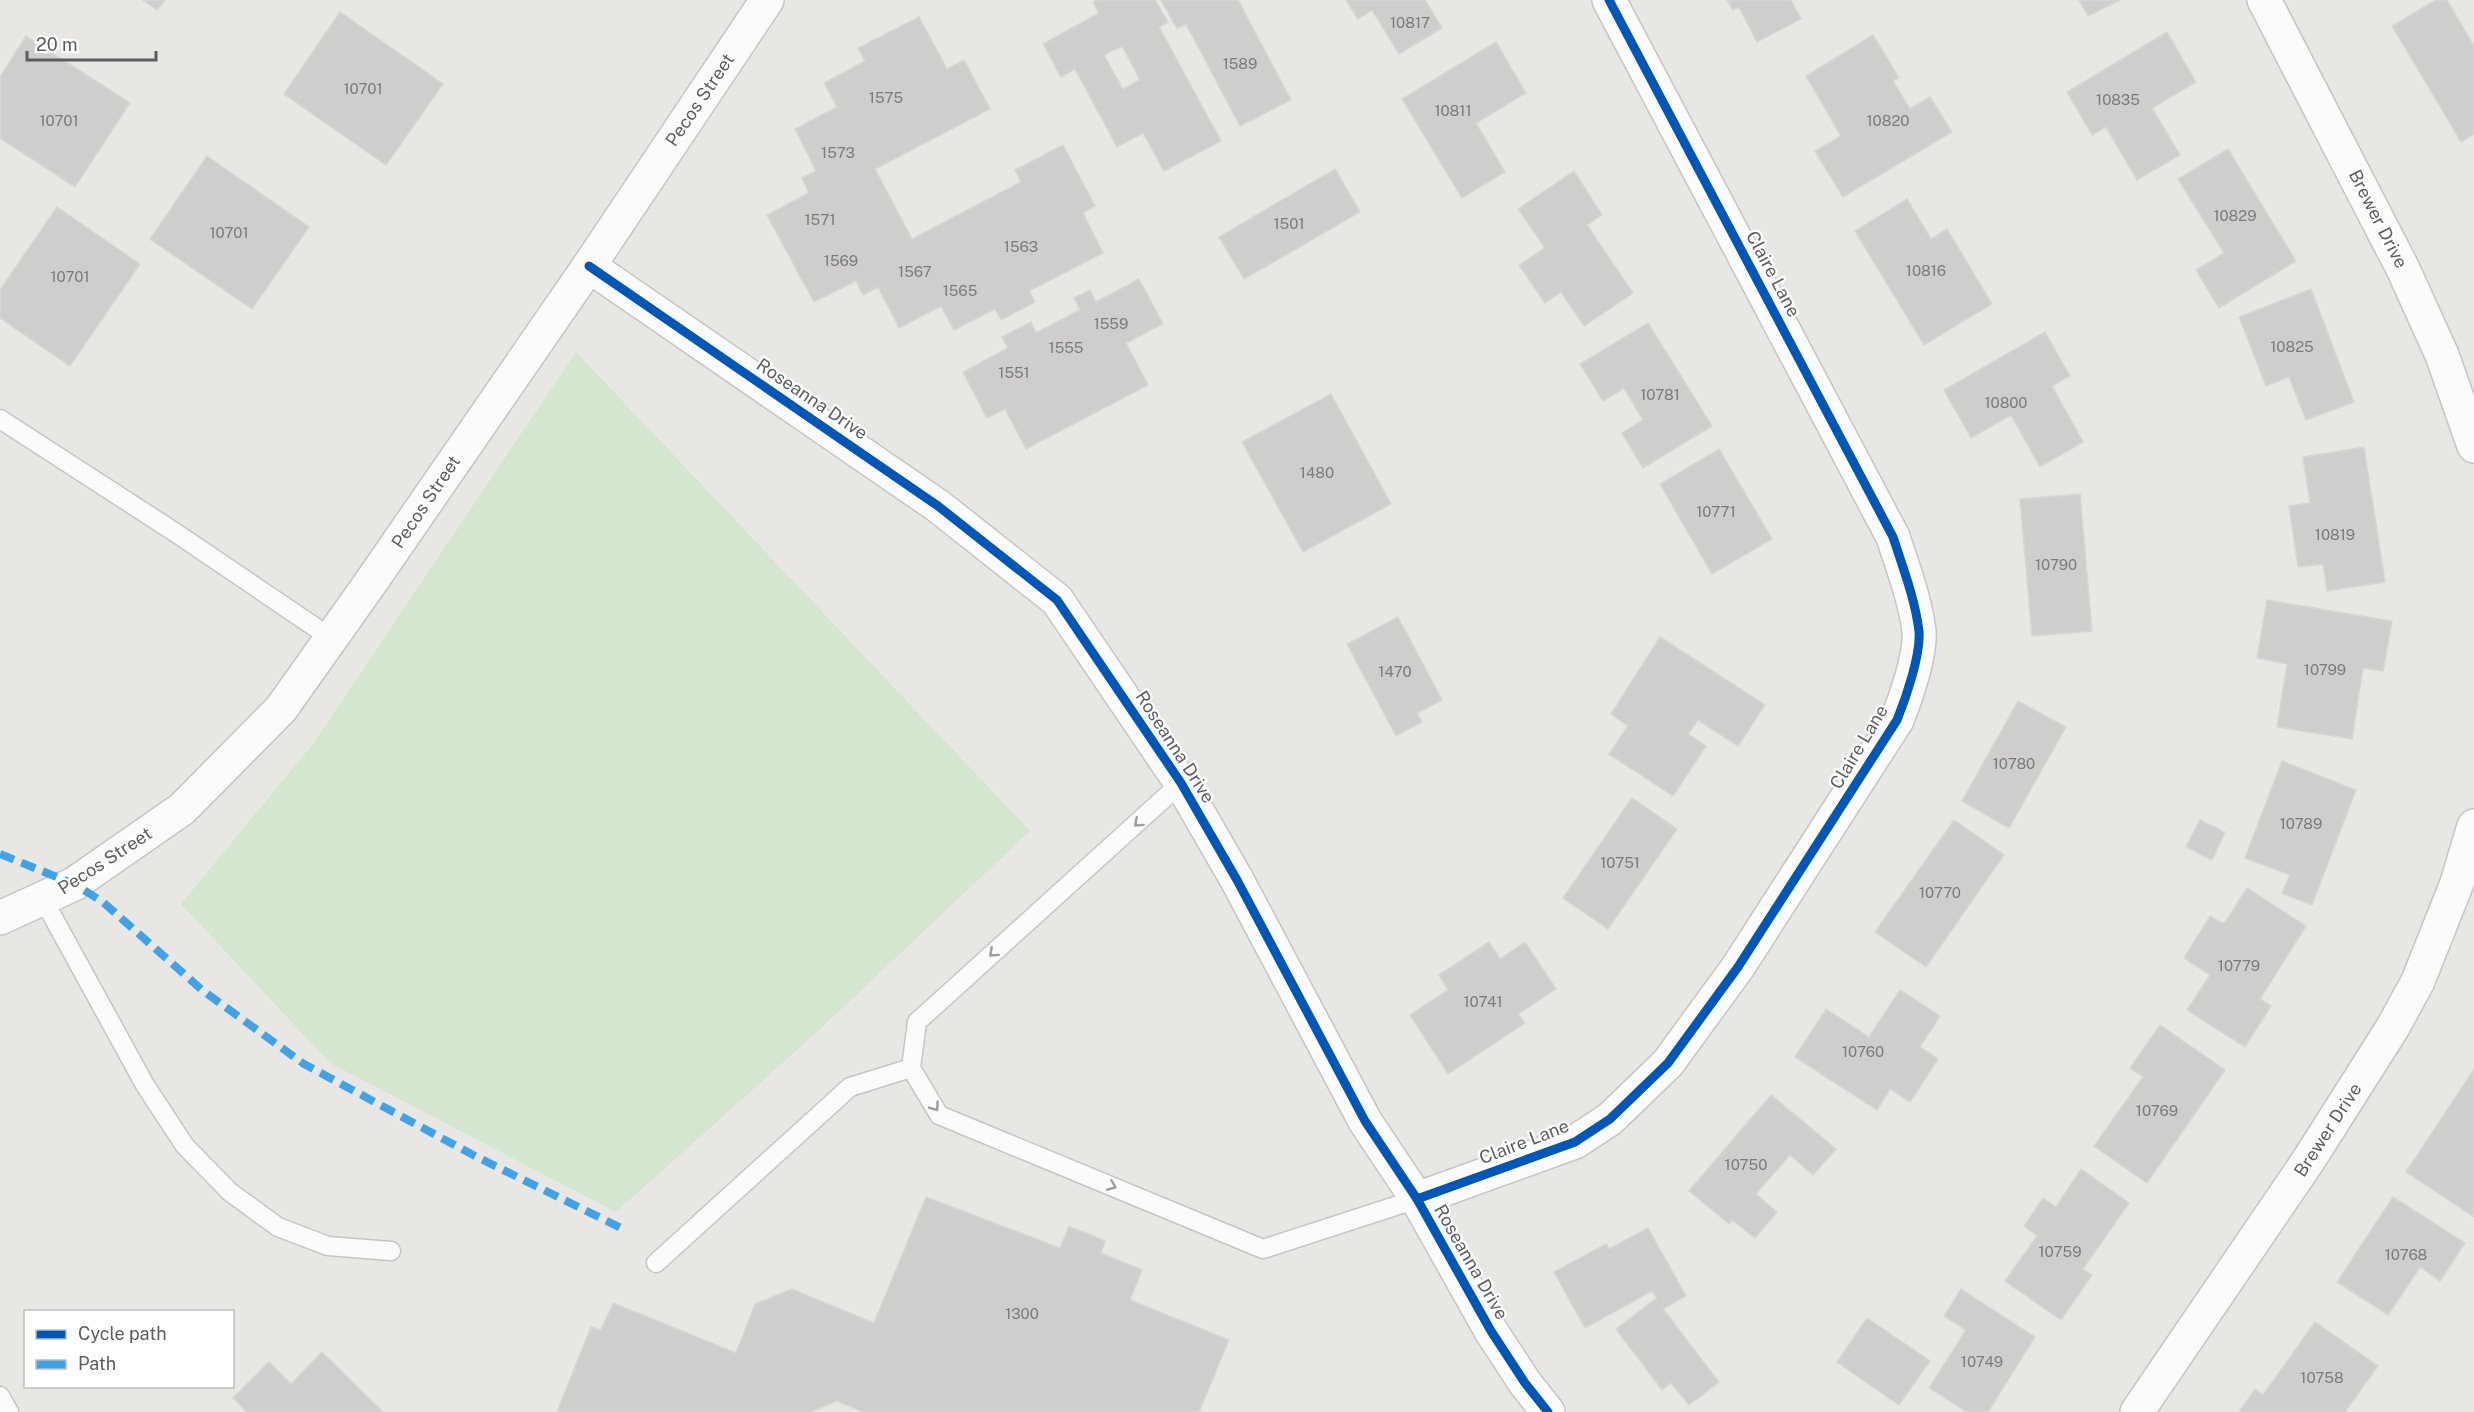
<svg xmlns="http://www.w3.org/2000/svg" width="2474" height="1412" font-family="'Public Sans',sans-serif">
<rect width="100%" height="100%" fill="#e9e7e4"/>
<!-- green -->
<polygon fill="#d4e5d0" points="576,352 1030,831 818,1031 616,1212 330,1063 181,904 313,744"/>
<!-- building -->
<g fill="#d0cecd" stroke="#d8d6d3" stroke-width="1.5" fill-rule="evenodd">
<polygon points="143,0 165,0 157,10"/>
<path d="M1097 0H1155L1168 22 1159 27 1221 141 1164 171 1143 133 1117 147 1075 69 1061 77 1043 44 1099 13 1093 2ZM1122 46 1140 80 1123 89 1104 55Z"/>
<polygon points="1161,0 1238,0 1291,100 1240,126 1186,24 1177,29"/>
<polygon points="1346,0 1425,0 1442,28 1399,54 1372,10 1358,19"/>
<polygon points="1727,0 1791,0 1801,19 1757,42 1739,7 1733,10"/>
<polygon points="2079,0 2120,0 2088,16"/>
<polygon points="2436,0 2447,0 2474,46 2474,134 2461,142 2392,26"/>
<polygon points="340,12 443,84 386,165 284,94"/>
<polygon points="919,17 947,69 964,60 990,109 875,169 912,239 1021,182 1015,170 1063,145 1095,206 1083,213 1103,253 1029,291 1035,302 1001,320 995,309 954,330 941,306 899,328 878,287 863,295 856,281 814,302 767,215 809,193 802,178 816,171 795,129 837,107 824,83 865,61 858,48"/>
<polygon points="2167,32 2196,82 2152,108 2180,155 2137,180 2106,127 2092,135 2067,92"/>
<polygon points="1873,35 1899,78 1893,81 1910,109 1930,97 1952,132 1843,197 1815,151 1841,136 1806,76"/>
<polygon points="26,36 130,103 75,187 0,138 0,77"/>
<polygon points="1496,42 1526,93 1476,123 1505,172 1462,198 1402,99"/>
<polygon points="2228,149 2296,261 2219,308 2196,270 2224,253 2178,179"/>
<polygon points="207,156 309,227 252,309 150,239"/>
<polygon points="1335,169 1360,212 1244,279 1219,237"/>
<polygon points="1574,171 1602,215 1587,225 1633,293 1584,326 1561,292 1545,303 1519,265 1545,248 1518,209"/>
<polygon points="1907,199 1931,239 1947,229 1992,304 1924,345 1855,231"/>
<polygon points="57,207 140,264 70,366 0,318 0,290"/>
<polygon points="1139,279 1163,324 1126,343 1148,385 1026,449 1005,409 987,418 963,372 1008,348 1002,337 1031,322 1036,333 1080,310 1074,298 1090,290 1096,302"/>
<polygon points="2311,289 2354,402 2306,420 2289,377 2266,386 2239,317"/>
<polygon points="1648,323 1712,426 1643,468 1622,433 1643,420 1624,388 1603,401 1580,364"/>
<polygon points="2045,332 2070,376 2052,386 2083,442 2040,467 2011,415 1971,438 1944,390"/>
<polygon points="1331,394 1391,504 1303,552 1242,442"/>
<polygon points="2364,447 2385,582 2327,591 2323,564 2298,567 2289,506 2310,503 2303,457"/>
<polygon points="1719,449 1772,539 1712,574 1660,484"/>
<polygon points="2080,494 2092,631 2032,636 2020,499"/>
<polygon points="2267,600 2392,621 2383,671 2363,668 2352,739 2277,727 2287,664 2257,658"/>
<polygon points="1398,617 1442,700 1417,713 1422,722 1396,736 1347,644"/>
<polygon points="1660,637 1765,705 1738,746 1698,720 1688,734 1706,746 1673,796 1609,754 1628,726 1611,714"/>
<polygon points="2018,701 2066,727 2009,828 1962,801"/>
<polygon points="2282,761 2356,790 2312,905 2282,893 2290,875 2245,858"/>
<polygon points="1632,798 1677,829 1608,929 1563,898"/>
<polygon points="1954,820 2004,855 1926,967 1875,932"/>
<polygon points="2200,820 2225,832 2212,860 2186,847"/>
<polygon points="2247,888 2306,926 2260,999 2271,1006 2245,1047 2187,1010 2210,975 2184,958 2210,916 2224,924"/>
<polygon points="1489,942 1500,959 1525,942 1556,989 1518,1014 1525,1023 1448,1074 1410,1015 1448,990 1439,975"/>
<polygon points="1900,990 1940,1016 1920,1047 1938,1059 1910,1102 1890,1089 1877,1110 1795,1057 1826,1009 1869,1037"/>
<polygon points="2160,1025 2225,1070 2147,1183 2094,1146 2143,1077 2130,1068"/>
<polygon points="2474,1069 2474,1217 2406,1172"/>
<polygon points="1771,1095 1836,1149 1813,1175 1790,1155 1756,1194 1777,1212 1755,1238 1732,1220 1729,1224 1689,1191"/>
<polygon points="2081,1169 2129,1203 2083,1269 2092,1275 2061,1320 2005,1281 2037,1236 2024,1226 2043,1198 2056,1207"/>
<polygon points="926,1197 1060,1248 1069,1226 1105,1241 1101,1253 1142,1270 1130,1300 1229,1340 1199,1412 863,1412 837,1401 810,1412 557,1412 591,1327 601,1330 613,1303 736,1353 755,1304 792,1289 874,1323"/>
<polygon points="2393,1197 2465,1243 2440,1281 2420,1267 2388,1315 2337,1282"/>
<polygon points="1648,1228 1686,1296 1663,1309 1719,1382 1689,1405 1671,1383 1662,1390 1616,1329 1657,1298 1652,1291 1585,1328 1554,1272 1606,1244 1609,1249"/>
<polygon points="1961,1289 2035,1337 1988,1412 1967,1412 1929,1388 1966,1330 1944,1316"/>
<polygon points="1867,1318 1930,1361 1899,1405 1837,1362"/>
<polygon points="2315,1322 2378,1366 2345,1412 2239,1412 2255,1389 2263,1395"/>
<polygon points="322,1352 383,1412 247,1412 233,1398 269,1362 291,1384"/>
</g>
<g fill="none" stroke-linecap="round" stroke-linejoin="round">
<!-- service casing -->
<g stroke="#c5c5c5" stroke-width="21">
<g id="service">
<polyline points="0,419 176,533 331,638"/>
<polyline points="1181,783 917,1022 911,1068 939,1115 1263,1249 1417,1199"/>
<polyline points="43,899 145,1085 185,1146 230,1192 278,1227 328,1246 391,1251"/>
<polyline points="656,1263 850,1087 911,1068"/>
<polyline points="0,1396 9,1412"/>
</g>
</g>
<!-- minor casing -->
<g stroke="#c5c5c5" stroke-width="36">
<g id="minor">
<polyline points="2264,0 2403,269 2442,355 2474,446"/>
<polyline points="589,266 938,506 1057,600 1181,783 1237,880 1365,1121 1417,1199 1491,1331 1525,1383 1548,1412"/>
<polyline points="0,918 74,884 182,809 281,709 371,582 589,266 767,0"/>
<path d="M1417 1199 1575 1142 1610 1119 1668 1063 1738 967 1897 720C1906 698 1921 654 1919 631 1915 599 1903 568 1893 537L1609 0"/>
<polyline points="2137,1412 2308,1161 2393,1027 2418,981 2457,883 2474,826"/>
</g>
</g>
<!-- service -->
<use href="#service" stroke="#fcfbfb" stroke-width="18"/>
<!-- minor -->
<use href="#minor" stroke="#fcfbfb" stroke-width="33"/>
<!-- quiet -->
<polyline stroke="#42a2e6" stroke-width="8" stroke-dasharray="15 8" stroke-linecap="butt" points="0,854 74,884 103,902 202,990 304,1064 475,1156 623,1229"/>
<!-- cycleway casing -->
<g stroke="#fff" stroke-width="13">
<g id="cycleway">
<polyline points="589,266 938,506 1057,600 1181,783 1237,880 1365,1121 1417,1199 1491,1331 1525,1383 1548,1412"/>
<path d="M1417 1199 1575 1142 1610 1119 1668 1063 1738 967 1897 720C1906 698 1921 654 1919 631 1915 599 1903 568 1893 537L1609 0"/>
</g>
</g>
<!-- cycleway -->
<use href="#cycleway" stroke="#0057b8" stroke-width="9"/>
</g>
<!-- one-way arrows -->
<defs><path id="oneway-chevron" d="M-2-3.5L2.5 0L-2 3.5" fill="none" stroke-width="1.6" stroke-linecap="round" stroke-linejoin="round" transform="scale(1.5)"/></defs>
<g stroke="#9b9d9f">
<use href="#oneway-chevron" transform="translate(1138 823) rotate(138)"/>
<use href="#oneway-chevron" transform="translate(993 953) rotate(138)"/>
<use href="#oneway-chevron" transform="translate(935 1107) rotate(55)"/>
<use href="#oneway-chevron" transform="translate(1112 1186) rotate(23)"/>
</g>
<g text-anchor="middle" stroke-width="4.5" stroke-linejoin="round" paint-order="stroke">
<!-- number labels -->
<g font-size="15" fill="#797b7e">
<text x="1410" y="28">10817</text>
<text x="1240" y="69">1589</text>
<text x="363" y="94">10701</text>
<text x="886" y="103">1575</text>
<text x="2118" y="105">10835</text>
<text x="1453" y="116">10811</text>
<text x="59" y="126">10701</text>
<text x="1888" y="126">10820</text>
<text x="838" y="158">1573</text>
<text x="2235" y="221">10829</text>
<text x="820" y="225">1571</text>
<text x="1289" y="229">1501</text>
<text x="229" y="238">10701</text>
<text x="1021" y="252">1563</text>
<text x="841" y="266">1569</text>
<text x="1926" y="276">10816</text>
<text x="915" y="277">1567</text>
<text x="70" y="282">10701</text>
<text x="960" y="296">1565</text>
<text x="1111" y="329">1559</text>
<text x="2292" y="352">10825</text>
<text x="1066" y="353">1555</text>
<text x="1014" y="378">1551</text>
<text x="1660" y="400">10781</text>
<text x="2006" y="408">10800</text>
<text x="1317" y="478">1480</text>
<text x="1716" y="517">10771</text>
<text x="2335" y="540">10819</text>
<text x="2056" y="570">10790</text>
<text x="2325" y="675">10799</text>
<text x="1395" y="677">1470</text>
<text x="2014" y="769">10780</text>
<text x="2301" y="829">10789</text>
<text x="1620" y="868">10751</text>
<text x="1940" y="898">10770</text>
<text x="2239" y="971">10779</text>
<text x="1483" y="1007">10741</text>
<text x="1863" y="1057">10760</text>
<text x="2157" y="1116">10769</text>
<text x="1746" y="1170">10750</text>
<text x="2060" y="1257">10759</text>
<text x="2406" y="1260">10768</text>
<text x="1022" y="1319">1300</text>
<text x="1982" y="1367">10749</text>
<text x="2322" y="1383">10758</text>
</g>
<!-- street labels -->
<g font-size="18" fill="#5a5e62" stroke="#fff">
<text transform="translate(700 100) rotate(-56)" y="6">Pecos Street</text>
<text transform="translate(2378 219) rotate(63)" y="6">Brewer Drive</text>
<text transform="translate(1773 274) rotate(62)" y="6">Claire Lane</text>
<text transform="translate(812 399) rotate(34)" y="6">Roseanna Drive</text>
<text transform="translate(426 502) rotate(-56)" y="6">Pecos Street</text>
<text transform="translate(1175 747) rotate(57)" y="6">Roseanna Drive</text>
<text transform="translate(1859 747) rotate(-59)" y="6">Claire Lane</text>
<text transform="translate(105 861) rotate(-33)" y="6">Pecos Street</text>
<text transform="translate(2328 1130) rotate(-57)" y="6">Brewer Drive</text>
<text transform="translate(1524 1142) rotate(-21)" y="6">Claire Lane</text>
<text transform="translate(1471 1262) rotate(60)" y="6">Roseanna Drive</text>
</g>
</g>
<!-- legend -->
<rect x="24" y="1310" width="210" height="78" fill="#ffffff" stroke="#bdbfc0" stroke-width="1.5"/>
<rect x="36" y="1330" width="30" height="9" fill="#0057b8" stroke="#bdbfc0" stroke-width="1.5"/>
<text x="78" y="1340" font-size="18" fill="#5a5e62">Cycle path</text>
<rect x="36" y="1360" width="30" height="9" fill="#42a2e6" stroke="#bdbfc0" stroke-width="1.5"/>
<text x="78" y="1370" font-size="18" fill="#5a5e62">Path</text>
<!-- scale -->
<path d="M27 51v9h129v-9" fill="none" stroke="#5a5e62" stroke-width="3"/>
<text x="36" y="51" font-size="18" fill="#5a5e62" stroke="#ffffff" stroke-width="4.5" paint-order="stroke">20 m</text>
</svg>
